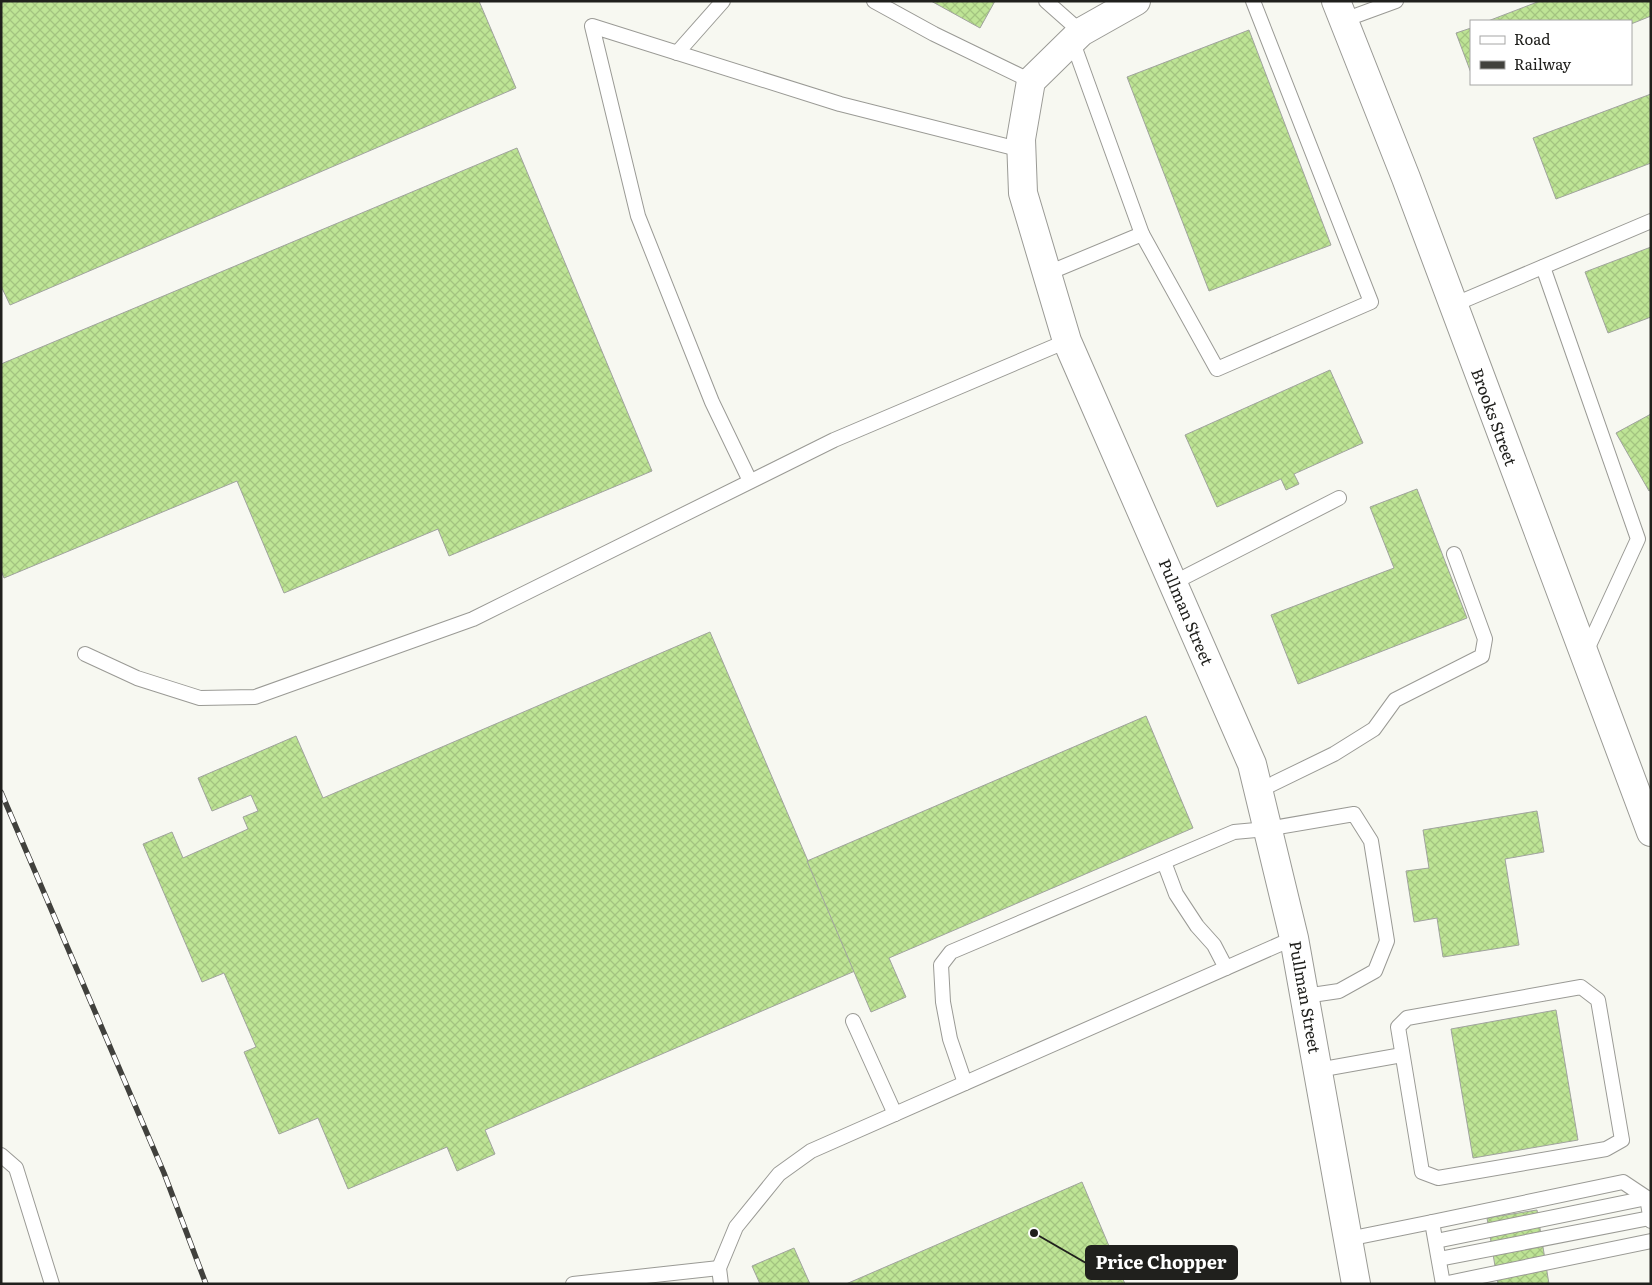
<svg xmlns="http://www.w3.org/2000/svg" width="1652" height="1285" font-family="Literata,serif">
<defs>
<pattern id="building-cross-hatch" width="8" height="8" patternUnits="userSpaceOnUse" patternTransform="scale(1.25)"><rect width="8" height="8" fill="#bee495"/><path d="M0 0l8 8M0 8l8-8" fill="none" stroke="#a3c380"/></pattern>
</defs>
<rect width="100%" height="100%" fill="#f7f8f1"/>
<!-- building -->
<g fill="url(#building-cross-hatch)" stroke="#a0a39d">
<polygon points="1,1 479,1 516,88 10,305 1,286"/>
<polygon points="931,1 995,1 980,28"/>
<polygon points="1540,1 1651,1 1651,16 1631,24 1631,21 1488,21"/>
<polygon points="1471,28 1471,73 1456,33"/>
<polygon points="1249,30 1331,245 1209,291 1127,77"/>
<polygon points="1651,94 1651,163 1556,199 1533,138"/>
<polygon points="517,148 652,471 449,556 438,529 284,593 237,481 4,578 1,570 1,364"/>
<polygon points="1651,247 1651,317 1608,333 1585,272"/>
<polygon points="1330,370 1363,443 1294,474 1299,484 1286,490 1281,479 1217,507 1185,435"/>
<polygon points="1651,414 1651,490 1649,491 1616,433"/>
<polygon points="1417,489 1467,618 1298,684 1271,615 1394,568 1370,507"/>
<polygon points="710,632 855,971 485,1130 495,1154 457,1171 447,1147 348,1189 318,1118 279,1134 244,1052 256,1047 224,973 202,982 143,844 172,832 183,858 248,829 243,817 258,811 251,795 212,811 198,778 296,736 323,798"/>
<polygon points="1146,716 1193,828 889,958 906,997 871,1012 807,861"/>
<polygon points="1537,811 1544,852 1505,859 1519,945 1443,957 1437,918 1414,922 1406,871 1429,868 1423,830"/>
<polygon points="1556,1010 1578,1140 1473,1158 1451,1029"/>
<polygon points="1082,1182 1125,1284 846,1284"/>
<polygon points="1537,1210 1549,1284 1498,1284 1487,1218"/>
<polygon points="794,1248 810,1284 760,1284 752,1266"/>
</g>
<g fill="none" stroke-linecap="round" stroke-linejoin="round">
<!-- service casing -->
<g stroke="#9a9a95" stroke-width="16">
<g id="service">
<polyline points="874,1 934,34 1031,81"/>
<polyline points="1046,1 1081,32"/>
<polyline points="1344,20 1396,1"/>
<polyline points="677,53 723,1"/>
<polyline points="1142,234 1217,369 1371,302 1253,1"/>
<polyline points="1543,267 1638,539 1585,654"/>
<polyline points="1048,273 1142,234 1072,40"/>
<polyline points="1453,305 1651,221"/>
<polyline points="750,481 712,402 638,216 592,26 840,104 1022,150"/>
<polyline points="1173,583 1339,498"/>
<polyline points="85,654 137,678 200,698 255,697 473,619 834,440 1067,341"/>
<polyline points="1258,791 1334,754 1374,729 1395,700 1482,656 1485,639 1454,554"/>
<polyline points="1164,862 1176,894 1197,926 1214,945 1226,968"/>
<polygon points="1581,987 1598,1000 1622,1140 1606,1149 1438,1178 1422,1172 1398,1027 1407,1018"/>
<polyline points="853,1021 895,1114"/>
<polyline points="1318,1070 1402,1055"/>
<polyline points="965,1083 950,1039 943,1002 941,965 951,952 1234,832 1267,829 1354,814 1371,841 1387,941 1375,971 1339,991 1305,996"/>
<polyline points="1,1155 16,1168 52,1284"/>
<polyline points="1348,1239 1432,1222"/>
<polyline points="1436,1241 1647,1198"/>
<polyline points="1439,1259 1650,1218"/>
<polyline points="573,1284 719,1268"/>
<polyline points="721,1284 719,1268 736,1227 779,1174 811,1151 1294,938"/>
<polyline points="1443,1284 1432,1222 1623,1182 1647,1198 1651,1221"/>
<polyline points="1443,1284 1651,1241"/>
</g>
</g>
<!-- minor casing -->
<g stroke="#9a9a95" stroke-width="30">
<g id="minor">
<polyline points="1136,1 1081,32 1031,81 1021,139 1023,193 1067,341 1252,764 1294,938 1356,1284"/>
<polyline points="1336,1 1406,178 1651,832"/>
</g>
</g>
<!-- service -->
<use href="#service" stroke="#fff" stroke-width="14"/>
<!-- minor -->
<use href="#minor" stroke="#fff" stroke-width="28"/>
<!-- rail casing -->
<g stroke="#41413d" stroke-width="5.5">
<polyline id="rail" points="1,792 164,1173 206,1284"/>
</g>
<!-- rail -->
<use href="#rail" stroke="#fff" stroke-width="4" stroke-dasharray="11" stroke-linecap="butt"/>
</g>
<g text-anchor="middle" stroke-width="4.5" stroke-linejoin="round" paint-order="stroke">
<!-- street labels -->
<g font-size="16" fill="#20201d" stroke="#fff">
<text transform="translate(1494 417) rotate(70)" y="6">Brooks Street</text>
<text transform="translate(1186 612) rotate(67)" y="6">Pullman Street</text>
<text transform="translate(1305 997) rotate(80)" y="6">Pullman Street</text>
</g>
</g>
<!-- callouts -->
<path fill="none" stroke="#20201d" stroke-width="2" d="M1034 1233L1086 1263"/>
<circle fill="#20201d" stroke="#fff" stroke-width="2" cx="1034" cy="1233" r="5"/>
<rect fill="#20201d" stroke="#20201d" stroke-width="2" x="1086" y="1246" width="151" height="33" rx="5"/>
<g font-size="18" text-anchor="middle" font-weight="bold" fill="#fff">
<text x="1161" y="1269">Price Chopper</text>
</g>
<!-- border -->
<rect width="1652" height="1285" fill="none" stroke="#20201d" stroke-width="5"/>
<!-- legend -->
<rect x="1470" y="20" width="162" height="65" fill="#ffffff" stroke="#a6a6a5"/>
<rect x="1480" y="36" width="25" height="8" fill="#ffffff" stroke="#a6a6a5"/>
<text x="1514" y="45" font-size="15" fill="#20201d">Road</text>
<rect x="1480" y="61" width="25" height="8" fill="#41413d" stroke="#a6a6a5"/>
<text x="1514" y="70" font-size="15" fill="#20201d">Railway</text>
</svg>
